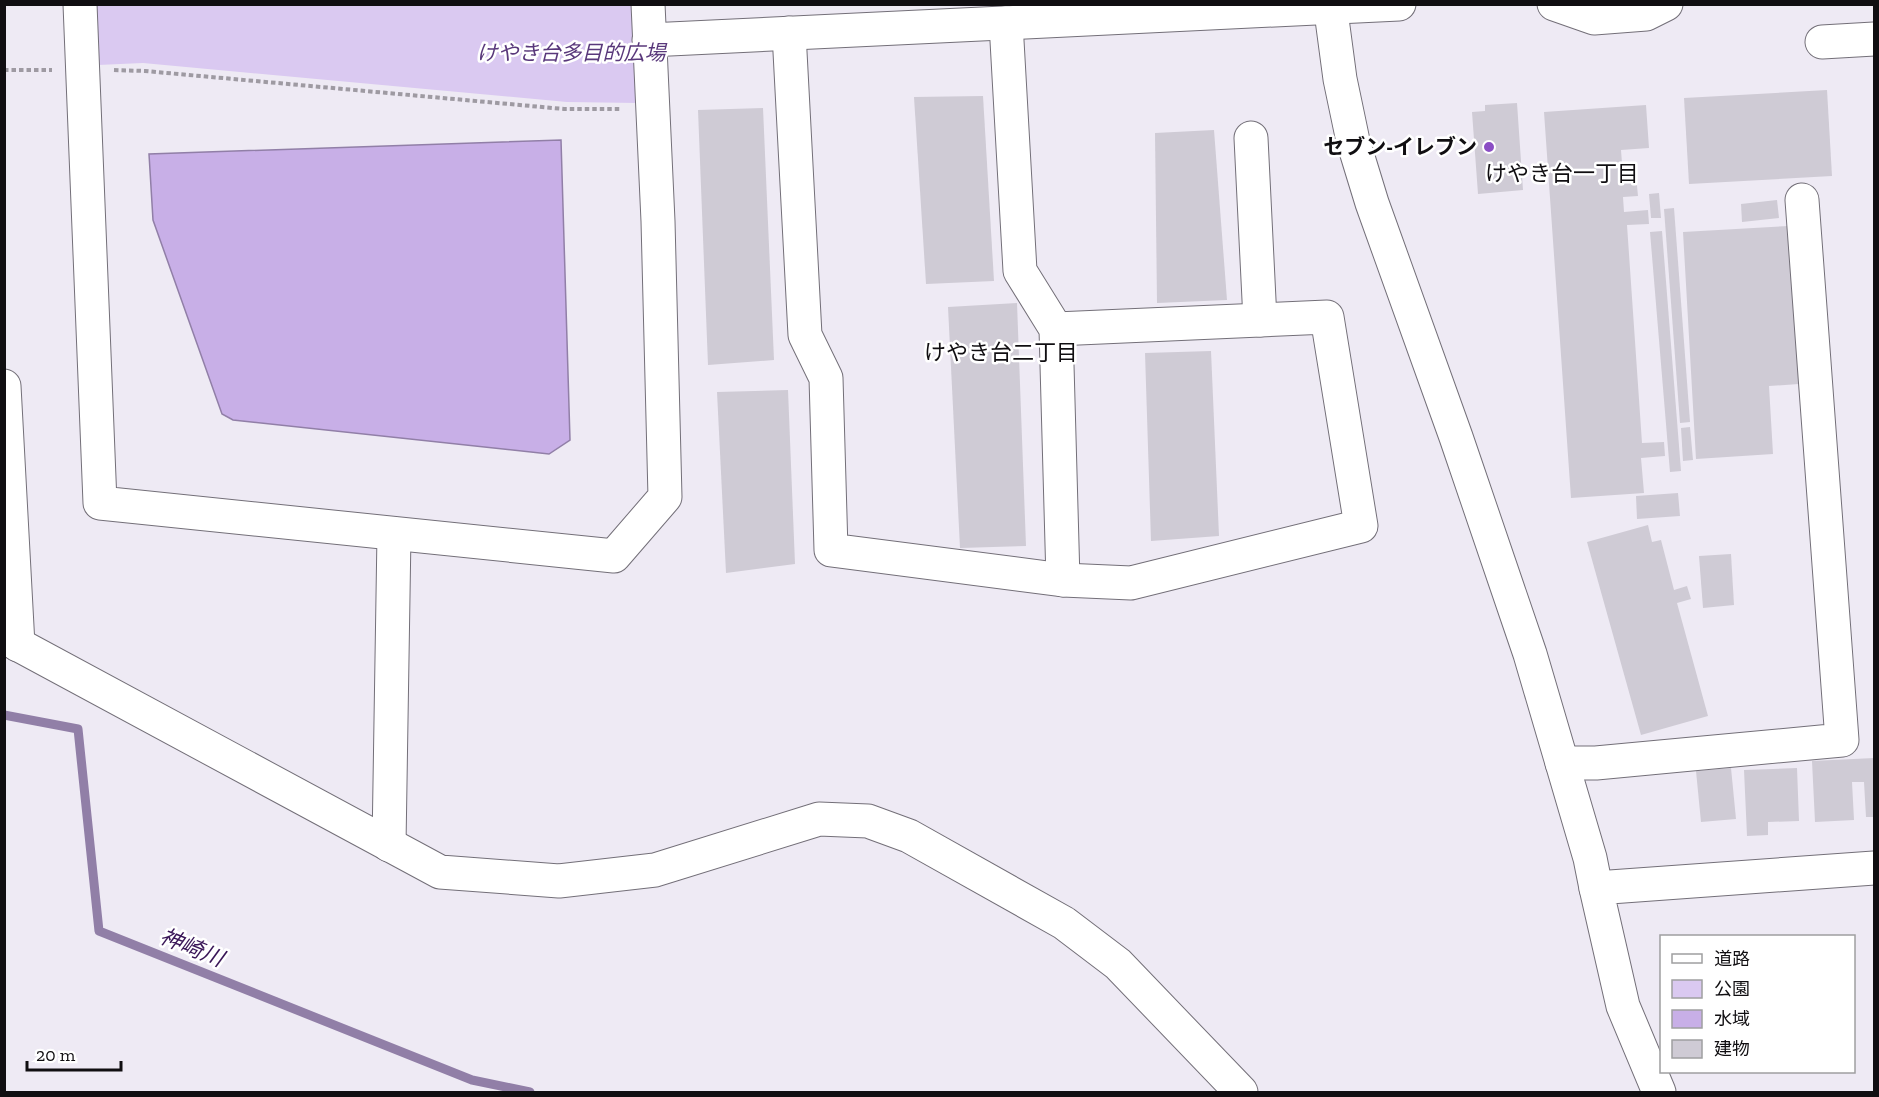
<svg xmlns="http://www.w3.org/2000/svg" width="1879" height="1097" font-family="'Zilla Slab','Noto Sans JP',serif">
<rect width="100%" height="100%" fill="#eeeaf4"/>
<!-- green -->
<polygon fill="#dac9f1" points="96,5 634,5 637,103 567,102 143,63 98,65"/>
<!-- water -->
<polygon fill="#c8afe7" stroke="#917fa7" stroke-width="1.5" points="561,140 570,440 549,454 233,420 222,414 153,220 149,154"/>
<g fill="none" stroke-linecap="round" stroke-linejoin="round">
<!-- stream -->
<polyline stroke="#917fa7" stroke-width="9" points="4,715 78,729 99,931 472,1080 530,1092"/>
</g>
<!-- building -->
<g fill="#cfcbd5">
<polygon points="1827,90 1832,176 1689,184 1684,98"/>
<polygon points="983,96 994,281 926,284 914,97"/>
<polygon points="1517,103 1523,190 1478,194 1472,112 1485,111 1485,105"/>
<polygon points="1646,105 1649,148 1621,150 1623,177 1636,176 1638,196 1623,197 1624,212 1648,210 1649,224 1627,225 1642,443 1664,442 1665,456 1641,458 1644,493 1571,498 1544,112"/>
<polygon points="763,108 774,360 708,365 698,110"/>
<polygon points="1214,130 1227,300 1157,303 1155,133"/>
<polygon points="1659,193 1661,218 1651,218 1649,194"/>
<polygon points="1777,200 1779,218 1742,222 1741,204"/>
<polygon points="1674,208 1690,422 1680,423 1664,209"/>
<polygon points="1789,226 1799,384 1769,386 1773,454 1696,459 1683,232"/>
<polygon points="1662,231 1681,471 1670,472 1650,232"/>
<polygon points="1017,303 1026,546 960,548 948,307"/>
<polygon points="1211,351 1219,536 1151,541 1145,353"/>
<polygon points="788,390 795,564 726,573 717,392"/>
<polygon points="1690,427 1693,460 1683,461 1681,428"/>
<polygon points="1678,493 1680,516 1637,519 1636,496"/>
<polygon points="1648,525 1652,542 1661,540 1674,590 1687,586 1691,599 1677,603 1708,716 1641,735 1587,542"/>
<polygon points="1731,554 1734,605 1703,608 1699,556"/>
<polygon points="1874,758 1874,817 1866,817 1864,782 1852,782 1854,820 1815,822 1812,761"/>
<polygon points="1731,768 1736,819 1701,822 1696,771"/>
<polygon points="1797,768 1799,821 1768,822 1768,835 1747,836 1744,770"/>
</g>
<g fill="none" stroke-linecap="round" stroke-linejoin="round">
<!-- minor casing -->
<g stroke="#736f78" stroke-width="35">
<g id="minor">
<polyline points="80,4 100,503 614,556 665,497 658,221 648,4"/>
<polyline points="1330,4 1340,79 1353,141 1372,203 1456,437 1530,654 1590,858 1596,888"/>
<polyline points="1554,4 1594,18 1646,14 1666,4"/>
<polyline points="1006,23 1020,271 1056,329 1063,580"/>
<polyline points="789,33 805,335 826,378 831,550 1063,580 1131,583 1361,526 1327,317 1056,329"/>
<polyline points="649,40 1399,4"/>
<polyline points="1822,42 1874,39"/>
<polyline points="1251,138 1260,320"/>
<polyline points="4,386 18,645"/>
<polyline points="4,637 440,872 559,881 655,870 819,819 868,821 909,836 1064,923 1118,964 1241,1092"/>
<polyline points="1562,763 1596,763 1842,740 1802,200"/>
<polyline points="389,845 394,534"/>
<polyline points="1659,1092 1623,1006 1596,888 1874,868"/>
</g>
</g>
<!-- path -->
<g stroke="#9e9aa2" stroke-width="4" stroke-dasharray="4.5 3" stroke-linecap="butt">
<polyline points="4,70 52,70"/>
<polyline points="114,70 145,71 564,109 620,109"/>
</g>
<!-- minor -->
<use href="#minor" stroke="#fff" stroke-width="33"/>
</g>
<!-- markers -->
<circle fill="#8b4ec4" stroke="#fff" stroke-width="2" cx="1489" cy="147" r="6"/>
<g text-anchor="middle" stroke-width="5" stroke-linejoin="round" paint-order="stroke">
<!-- park labels -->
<g font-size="21" font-style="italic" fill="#59387b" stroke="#fff">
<text x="571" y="60">けやき台多目的広場</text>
</g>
<!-- poi labels -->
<g font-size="21" font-weight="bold" fill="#100e11" stroke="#fff" text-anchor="end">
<text x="1477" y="154">セブン-イレブン</text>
</g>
<!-- neighbourhood labels -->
<g font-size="22" fill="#100e11" stroke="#fff">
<text x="1562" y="181">けやき台一丁目</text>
<text x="1001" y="360">けやき台二丁目</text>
</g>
<!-- water labels -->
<g font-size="22" font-style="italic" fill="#391557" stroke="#fff">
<text transform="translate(192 947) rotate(22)" y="8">神崎川</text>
</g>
</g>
<!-- border -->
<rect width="1879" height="1097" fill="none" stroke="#100e11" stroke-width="12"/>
<!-- legend -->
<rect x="1660" y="935" width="195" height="138" fill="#ffffff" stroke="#9f9fa0" stroke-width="1.5"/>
<rect x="1672" y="954" width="30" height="9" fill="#ffffff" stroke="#9f9fa0" stroke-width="1.5"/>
<text x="1714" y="965" font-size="18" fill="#100e11">道路</text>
<rect x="1672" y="980" width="30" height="18" fill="#dac9f1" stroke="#9f9fa0" stroke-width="1.5"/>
<text x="1714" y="995" font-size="18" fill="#100e11">公園</text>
<rect x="1672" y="1010" width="30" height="18" fill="#c8afe7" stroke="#9f9fa0" stroke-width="1.5"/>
<text x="1714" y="1025" font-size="18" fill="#100e11">水域</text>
<rect x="1672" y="1040" width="30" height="18" fill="#cfcbd5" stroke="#9f9fa0" stroke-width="1.5"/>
<text x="1714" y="1055" font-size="18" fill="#100e11">建物</text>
<!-- scale -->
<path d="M27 1061v9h94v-9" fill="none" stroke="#100e11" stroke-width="3"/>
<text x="36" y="1061" font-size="18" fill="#100e11" stroke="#ffffff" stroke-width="4.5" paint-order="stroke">20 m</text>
</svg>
